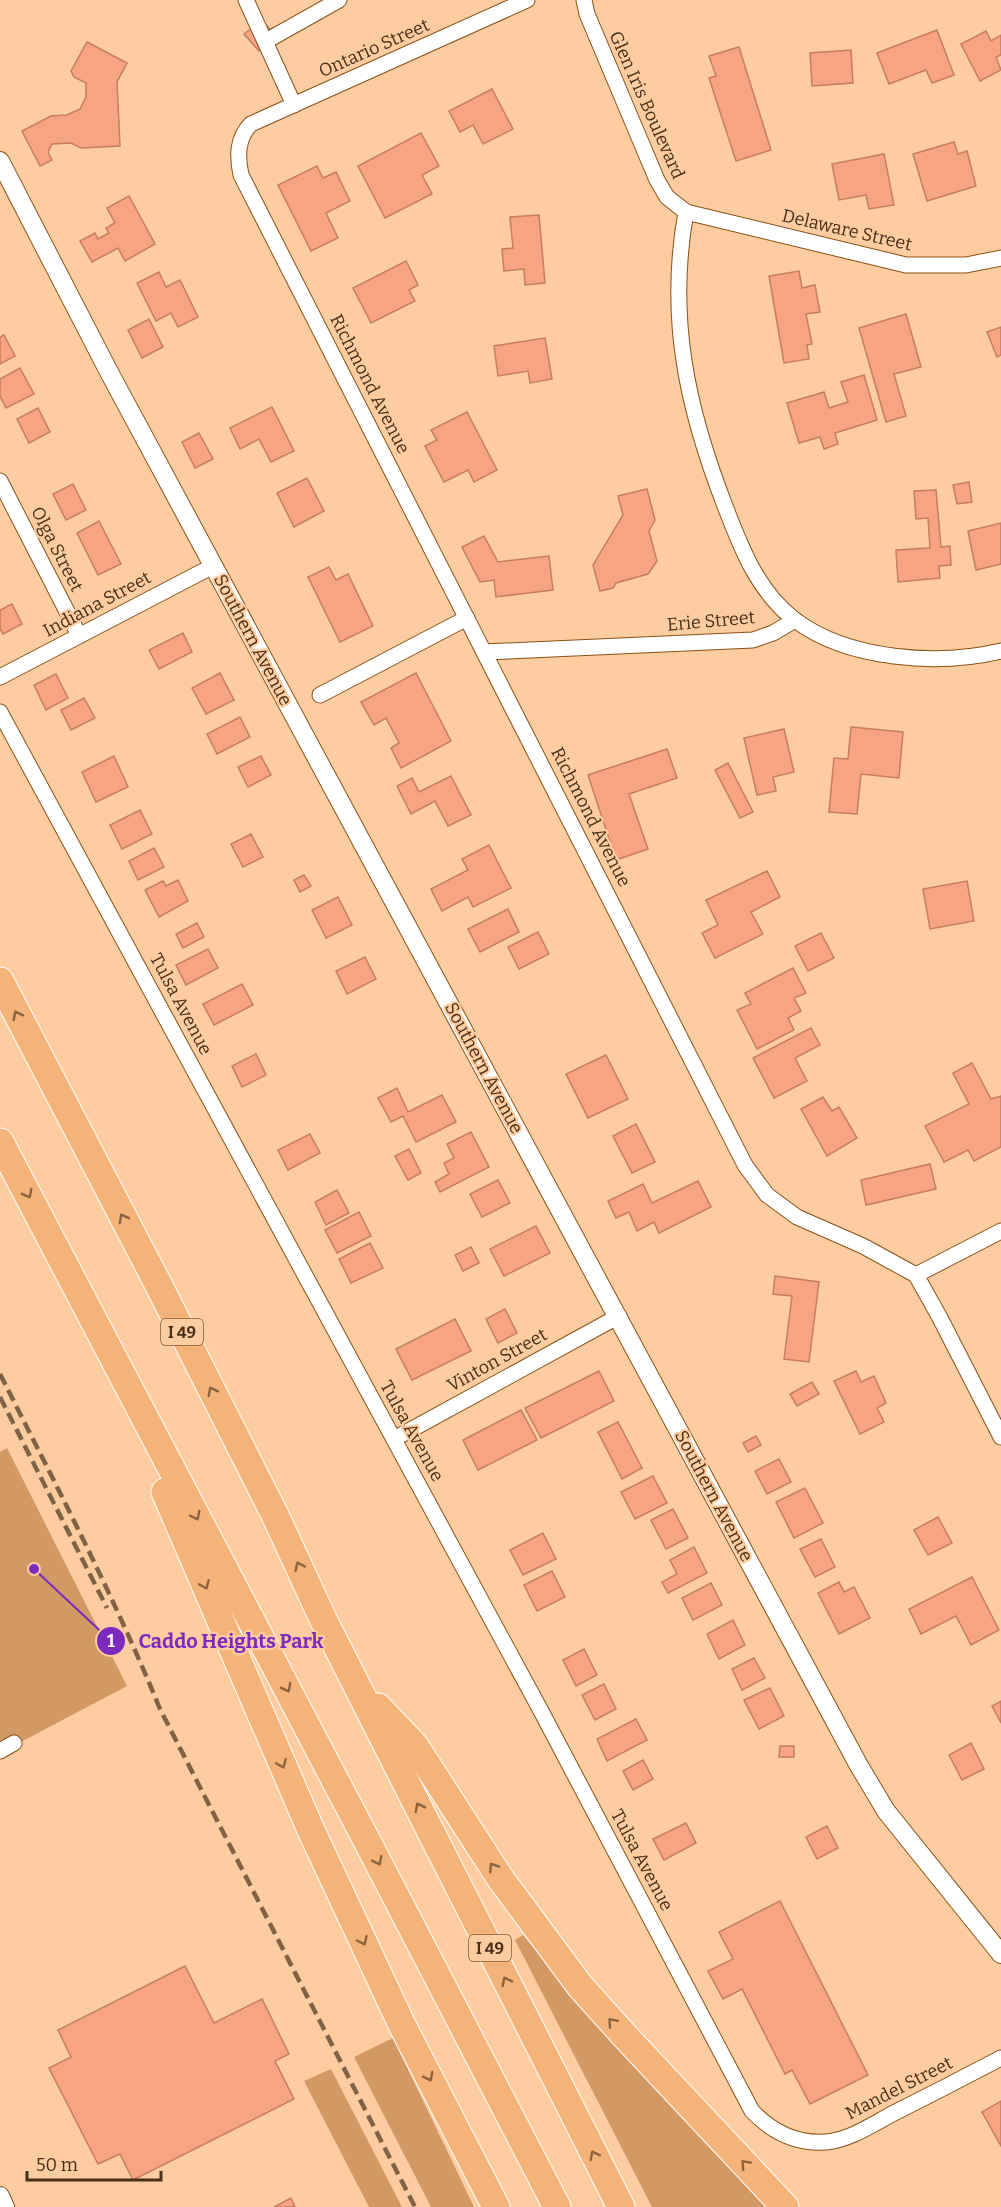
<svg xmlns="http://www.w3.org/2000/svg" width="1001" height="2207" font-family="Bitter,serif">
<rect width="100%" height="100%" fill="#fecca1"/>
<!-- green -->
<g fill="#d39965">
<polygon points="7,1448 127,1686 0,1753 0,1452"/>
<polygon points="523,1935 601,2026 771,2207 652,2207 515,1940"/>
<polygon points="393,2038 474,2207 431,2207 354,2057"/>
<polygon points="331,2069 402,2207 369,2207 304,2081"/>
</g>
<!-- building -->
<g fill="#f7a483" stroke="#c67d60" stroke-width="1.5">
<polygon points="262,20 276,37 259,51 244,34"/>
<polygon points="937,30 954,75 932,83 926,70 889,84 877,53"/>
<polygon points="986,31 991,41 1001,35 1001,55 996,57 1001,70 980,81 961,44"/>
<polygon points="87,42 127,63 117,82 120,146 81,148 71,143 52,144 48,152 52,160 40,166 22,131 51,116 67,115 80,109 86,97 86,83 74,77 71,71"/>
<polygon points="739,47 771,150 736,161 709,78 716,76 709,56"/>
<polygon points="851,50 853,83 812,86 810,53"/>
<polygon points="492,89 513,129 483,144 473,125 460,132 449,111"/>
<polygon points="421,133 439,166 422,175 432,194 385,218 358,166"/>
<polygon points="954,142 958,154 967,151 976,186 927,201 913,154"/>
<polygon points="884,154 894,205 869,209 866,195 839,200 832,164"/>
<polygon points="317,166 323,178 336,172 350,201 326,213 338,238 311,251 278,185"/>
<polygon points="129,196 155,244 125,261 118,248 92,262 80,241 95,233 98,239 109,233 106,228 115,223 107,208"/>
<polygon points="539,215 545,283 525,285 524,269 504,271 502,249 513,248 510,217"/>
<polygon points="406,261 418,285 409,290 415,301 371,323 353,288"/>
<polygon points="799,271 802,288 815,285 820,312 806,314 812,344 807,345 809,359 784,363 769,276"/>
<polygon points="159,272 166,287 180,280 198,317 178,327 171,313 156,321 137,283"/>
<polygon points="906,314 921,367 894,374 906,416 886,422 859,328"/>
<polygon points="149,319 163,347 142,358 128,330"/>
<polygon points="1001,327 1001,355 997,357 987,332"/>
<polygon points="4,335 15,356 0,364 0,337"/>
<polygon points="545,338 552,379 530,383 528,371 498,376 494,346"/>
<polygon points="20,368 34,394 6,408 0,396 0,379"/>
<polygon points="864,375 877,420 835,433 838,444 824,449 820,437 799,443 787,403 824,392 829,408 848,402 841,382"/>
<polygon points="272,407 294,451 271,462 259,439 240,449 230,428"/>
<polygon points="38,408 50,432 29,443 17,419"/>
<polygon points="467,412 497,470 474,482 468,470 444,482 425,446 437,440 431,430"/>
<polygon points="199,433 213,459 195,468 182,442"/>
<polygon points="307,478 324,511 294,527 277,493"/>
<polygon points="969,482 972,502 957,504 953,485"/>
<polygon points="73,484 86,510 66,520 53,494"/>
<polygon points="647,489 655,520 649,531 657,561 648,574 616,583 613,588 600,591 593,565 623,515 618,496"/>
<polygon points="936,490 941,547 950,546 951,565 939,566 940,578 898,582 896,550 930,548 928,518 916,519 914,491"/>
<polygon points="99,521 121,564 98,575 77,533"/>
<polygon points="1001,523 1001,564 976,570 968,531"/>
<polygon points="484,536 498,562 549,556 553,590 496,597 494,580 480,582 462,547"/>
<polygon points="329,567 336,580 348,574 373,626 340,642 308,577"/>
<polygon points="12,604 22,624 3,634 0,629 0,610"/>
<polygon points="183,633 192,652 159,669 149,650"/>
<polygon points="220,673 234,700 206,714 192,688"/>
<polygon points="416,673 451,741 401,768 391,748 399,743 386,718 374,725 361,702"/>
<polygon points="56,674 68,698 46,710 34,685"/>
<polygon points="84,698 95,718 71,730 61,710"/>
<polygon points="240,717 250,737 217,754 207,734"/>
<polygon points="851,727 903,732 899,778 861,774 857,814 829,812 834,758 848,759"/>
<polygon points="784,729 794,772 773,777 776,791 757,795 744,738"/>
<polygon points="667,749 677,778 629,794 648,849 616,860 588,775"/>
<polygon points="114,756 128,787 96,802 82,772"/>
<polygon points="261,756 271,775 248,787 238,767"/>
<polygon points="728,763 753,812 740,818 715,770"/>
<polygon points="451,776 471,815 448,826 435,801 411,814 397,786 412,778 419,792"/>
<polygon points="140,810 152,834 122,849 110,825"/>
<polygon points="251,834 263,857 243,867 231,844"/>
<polygon points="489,845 511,888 473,907 468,897 442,911 431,889 468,870 462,859"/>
<polygon points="154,848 164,867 138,880 129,861"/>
<polygon points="767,871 780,897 751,912 763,934 715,958 702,933 718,925 706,900"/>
<polygon points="304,875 311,886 300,892 294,880"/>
<polygon points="178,880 188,901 159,917 145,890 163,881 166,886"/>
<polygon points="967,881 974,921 930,929 923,889"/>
<polygon points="338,897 352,925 326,938 312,910"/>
<polygon points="508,909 519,932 480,952 468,929"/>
<polygon points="197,923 204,937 183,948 176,934"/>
<polygon points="538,932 549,954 519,969 508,947"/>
<polygon points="821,933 834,958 808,971 795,946"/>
<polygon points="208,949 218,968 186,985 176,965"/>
<polygon points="365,957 376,979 347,994 336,971"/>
<polygon points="793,968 806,993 794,998 801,1011 788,1018 794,1030 757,1049 737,1010 751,1004 745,993"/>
<polygon points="242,984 253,1005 214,1025 203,1004"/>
<polygon points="811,1028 820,1045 795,1058 807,1081 774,1098 753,1058"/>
<polygon points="256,1054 266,1075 242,1087 232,1066"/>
<polygon points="606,1055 628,1099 588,1118 566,1074"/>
<polygon points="972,1063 991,1099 1001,1096 1001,1147 974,1161 968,1150 944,1162 925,1126 969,1104 953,1073"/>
<polygon points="397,1088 408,1112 442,1095 456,1122 416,1142 403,1116 391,1122 378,1098"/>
<polygon points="823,1097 832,1111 839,1107 857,1138 827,1156 801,1109"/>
<polygon points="636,1124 655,1162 632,1173 613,1136"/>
<polygon points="471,1132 489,1167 440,1192 435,1182 449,1174 444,1163 454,1158 447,1144"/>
<polygon points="310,1134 320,1153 288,1170 278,1150"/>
<polygon points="409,1149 421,1173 408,1180 395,1156"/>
<polygon points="930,1164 936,1189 866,1205 861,1180"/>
<polygon points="498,1180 510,1203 482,1217 470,1194"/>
<polygon points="698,1181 711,1207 659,1233 654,1222 637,1231 629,1212 616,1218 608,1201 643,1184 652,1203"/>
<polygon points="337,1190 349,1213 326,1225 315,1202"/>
<polygon points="359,1212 371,1236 337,1253 325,1230"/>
<polygon points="536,1226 550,1253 504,1276 490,1249"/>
<polygon points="370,1243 383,1268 351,1283 339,1259"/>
<polygon points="471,1247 479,1263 463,1271 455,1255"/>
<polygon points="775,1276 819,1282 809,1362 784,1359 792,1296 773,1294"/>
<polygon points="505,1309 517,1333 498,1343 486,1319"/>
<polygon points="455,1319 471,1351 412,1380 396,1349"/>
<polygon points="599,1371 614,1401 541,1438 525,1408"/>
<polygon points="856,1371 861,1382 874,1376 886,1403 877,1408 884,1422 860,1434 834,1381"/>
<polygon points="812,1382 819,1394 797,1406 790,1394"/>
<polygon points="521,1410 537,1440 478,1470 463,1440"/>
<polygon points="618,1422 642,1468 622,1479 598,1432"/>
<polygon points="756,1436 761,1445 748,1452 743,1443"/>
<polygon points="779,1459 791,1482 767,1494 755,1471"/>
<polygon points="653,1476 667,1503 635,1519 621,1492"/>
<polygon points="805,1488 823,1523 794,1538 776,1502"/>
<polygon points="673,1509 688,1538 666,1549 651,1520"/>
<polygon points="938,1517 952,1543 928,1555 914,1530"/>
<polygon points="543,1533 556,1559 523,1575 510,1550"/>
<polygon points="821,1539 835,1567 815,1577 800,1549"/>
<polygon points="694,1547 707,1573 668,1593 662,1582 677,1574 670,1560"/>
<polygon points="552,1571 565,1597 537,1611 524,1585"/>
<polygon points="972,1577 999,1630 971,1645 956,1616 921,1634 909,1609"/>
<polygon points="839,1582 844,1592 854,1587 870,1618 839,1634 818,1593"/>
<polygon points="711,1583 722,1605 693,1620 682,1598"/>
<polygon points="733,1620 745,1645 719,1659 707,1634"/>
<polygon points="584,1649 597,1675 576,1686 563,1660"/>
<polygon points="754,1658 765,1678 742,1690 732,1669"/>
<polygon points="604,1684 616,1709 595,1720 582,1695"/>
<polygon points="770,1688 784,1716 759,1729 744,1700"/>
<polygon points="1001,1701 1001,1723 992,1706"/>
<polygon points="636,1719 647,1740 607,1761 597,1739"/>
<polygon points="971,1743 984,1769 962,1780 949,1755"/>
<polygon points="780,1746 794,1746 794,1757 779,1757"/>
<polygon points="643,1760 653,1779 633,1790 623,1771"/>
<polygon points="686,1823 696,1843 664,1860 653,1839"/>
<polygon points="827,1826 838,1848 817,1859 806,1837"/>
<polygon points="780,1901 868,2075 810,2104 792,2070 785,2074 742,1989 723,1999 708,1971 733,1959 719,1932"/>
<polygon points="185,1966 214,2023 262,1999 289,2054 275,2061 294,2099 133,2180 120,2154 98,2164 49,2068 71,2057 58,2030"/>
<polygon points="1001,2101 1001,2146 982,2112"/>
<polygon points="291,2198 295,2207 274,2207"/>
</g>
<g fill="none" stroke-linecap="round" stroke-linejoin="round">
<!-- minor casing -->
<g stroke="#875117" stroke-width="17">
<g id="minor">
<polyline points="246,0 294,105"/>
<path d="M527 0 251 124C237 138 237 156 241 175L745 1165 767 1195 797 1217 863 1246 916 1275 940 1318 1001 1437"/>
<polyline points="584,0 587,14 657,180 667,197 686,212 906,265 966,265 1001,258"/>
<polyline points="266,41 339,0"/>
<path d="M686 212C667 317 687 408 725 506 741 548 758 592 795 620 848 660 938 666 1001 651"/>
<polyline points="0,481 79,635"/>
<polyline points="485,652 753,640 773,633 795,620"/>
<polyline points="0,677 213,566"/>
<polyline points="320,695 467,618"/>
<path d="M0 712 541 1711 752 2111C772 2132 797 2144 826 2142 850 2140 873 2124 894 2113 930 2095 965 2077 1001 2058"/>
<polyline points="916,1275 1001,1231"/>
<polyline points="394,1439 619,1316"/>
<polyline points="0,1751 14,1743"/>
</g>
</g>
<!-- tertiary casing -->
<g stroke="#875117" stroke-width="20">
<g id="tertiary">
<polyline points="0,161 109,372 858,1764 886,1811 1001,1954"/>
<polyline points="0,2196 5,2207"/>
</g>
</g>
<!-- motorway casing -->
<g stroke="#fff" stroke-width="29">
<g id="motorway">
<polyline points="0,981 155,1278 275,1515 323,1619 621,2207"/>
<polyline points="0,1142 367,1841 557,2207"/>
<polyline points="165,1492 310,1828 402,2025 496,2207"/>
<polyline points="378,1707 415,1746 500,1878 580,1986 624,2035 785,2207"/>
</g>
</g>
<!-- minor -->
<use href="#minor" stroke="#fff" stroke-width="15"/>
<!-- tertiary -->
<use href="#tertiary" stroke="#fff" stroke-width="18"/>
<!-- motorway -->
<use href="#motorway" stroke="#f4b378" stroke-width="27"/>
<!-- rail -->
<g stroke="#826245" stroke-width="4.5" stroke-dasharray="12 6" stroke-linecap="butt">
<path d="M0 1374C56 1485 113 1594 160 1709L415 2207"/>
<polyline points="0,1397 107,1608"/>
</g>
</g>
<!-- one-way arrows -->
<defs><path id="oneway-chevron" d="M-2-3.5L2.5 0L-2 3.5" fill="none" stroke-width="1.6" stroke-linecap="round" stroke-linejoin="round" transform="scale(1.5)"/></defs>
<g stroke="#8d643f">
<use href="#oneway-chevron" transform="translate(17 1015) rotate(-117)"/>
<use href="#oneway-chevron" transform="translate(28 1194) rotate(62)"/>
<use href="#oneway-chevron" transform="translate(123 1218) rotate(-118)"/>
<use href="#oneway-chevron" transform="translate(212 1391) rotate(-117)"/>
<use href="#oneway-chevron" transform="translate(196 1516) rotate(63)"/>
<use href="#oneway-chevron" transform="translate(299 1566) rotate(-115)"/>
<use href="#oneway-chevron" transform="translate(205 1585) rotate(67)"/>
<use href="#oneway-chevron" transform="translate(287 1688) rotate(62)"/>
<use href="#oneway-chevron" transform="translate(282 1764) rotate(67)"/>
<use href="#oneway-chevron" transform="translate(419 1807) rotate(-117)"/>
<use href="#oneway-chevron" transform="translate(378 1861) rotate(63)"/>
<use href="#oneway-chevron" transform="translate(493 1867) rotate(-123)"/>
<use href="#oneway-chevron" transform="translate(363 1941) rotate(65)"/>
<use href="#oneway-chevron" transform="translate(506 1981) rotate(-117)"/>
<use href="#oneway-chevron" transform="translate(612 2022) rotate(-131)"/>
<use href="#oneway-chevron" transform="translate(429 2077) rotate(63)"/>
<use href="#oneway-chevron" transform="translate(594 2155) rotate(-117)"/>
<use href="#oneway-chevron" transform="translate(745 2164) rotate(-133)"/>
</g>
<g text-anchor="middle" stroke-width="4.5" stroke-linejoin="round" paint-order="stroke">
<!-- shield labels -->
<g fill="#fecca1" stroke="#7f5f42" stroke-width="1.5">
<rect x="161" y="1319" width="42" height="26" rx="4.5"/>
<rect x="469" y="1935" width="42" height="26" rx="4.5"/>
</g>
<g font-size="16" font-weight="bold" fill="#483019">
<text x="182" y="1338">I 49</text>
<text x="490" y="1954">I 49</text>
</g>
<!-- street labels -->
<g font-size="18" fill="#483019" stroke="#fecca1">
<text transform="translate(374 48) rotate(-24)" y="6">Ontario Street</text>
<text transform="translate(647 105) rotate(66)" y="6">Glen Iris Boulevard</text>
<text transform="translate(847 230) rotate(13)" y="6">Delaware Street</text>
<text transform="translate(370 384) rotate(63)" y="6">Richmond Avenue</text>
<text transform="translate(57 549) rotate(63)" y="6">Olga Street</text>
<text transform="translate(97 604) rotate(-28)" y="6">Indiana Street</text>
<text transform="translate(711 621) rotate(-5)" y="6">Erie Street</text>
<text transform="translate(253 640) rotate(62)" y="6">Southern Avenue</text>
<text transform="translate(591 817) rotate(63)" y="6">Richmond Avenue</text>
<text transform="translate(181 1004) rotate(62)" y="6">Tulsa Avenue</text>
<text transform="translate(484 1068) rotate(62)" y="6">Southern Avenue</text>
<text transform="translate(497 1360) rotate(-29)" y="6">Vinton Street</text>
<text transform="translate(412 1431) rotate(61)" y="6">Tulsa Avenue</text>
<text transform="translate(714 1496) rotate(62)" y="6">Southern Avenue</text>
<text transform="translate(642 1860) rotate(62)" y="6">Tulsa Avenue</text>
<text transform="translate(899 2088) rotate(-27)" y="6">Mandel Street</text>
</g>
</g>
<!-- callouts -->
<path fill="none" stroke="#7b2cbf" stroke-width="2" d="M34 1569L111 1641"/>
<g fill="#7b2cbf" stroke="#fecca1" stroke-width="2">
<circle cx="34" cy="1569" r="6"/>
<circle cx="111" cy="1641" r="15"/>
</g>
<g font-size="18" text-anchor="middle" font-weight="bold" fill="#fff">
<text x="111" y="1647">1</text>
</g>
<g font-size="20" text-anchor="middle" font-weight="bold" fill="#7b2cbf" stroke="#fecca1" stroke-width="4.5" stroke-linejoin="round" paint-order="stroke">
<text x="231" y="1648">Caddo Heights Park</text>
</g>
<!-- scale -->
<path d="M27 2171v9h134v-9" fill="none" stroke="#483019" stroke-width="3"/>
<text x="36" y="2171" font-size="18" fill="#483019" stroke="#fecca1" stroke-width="4.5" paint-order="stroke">50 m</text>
</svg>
